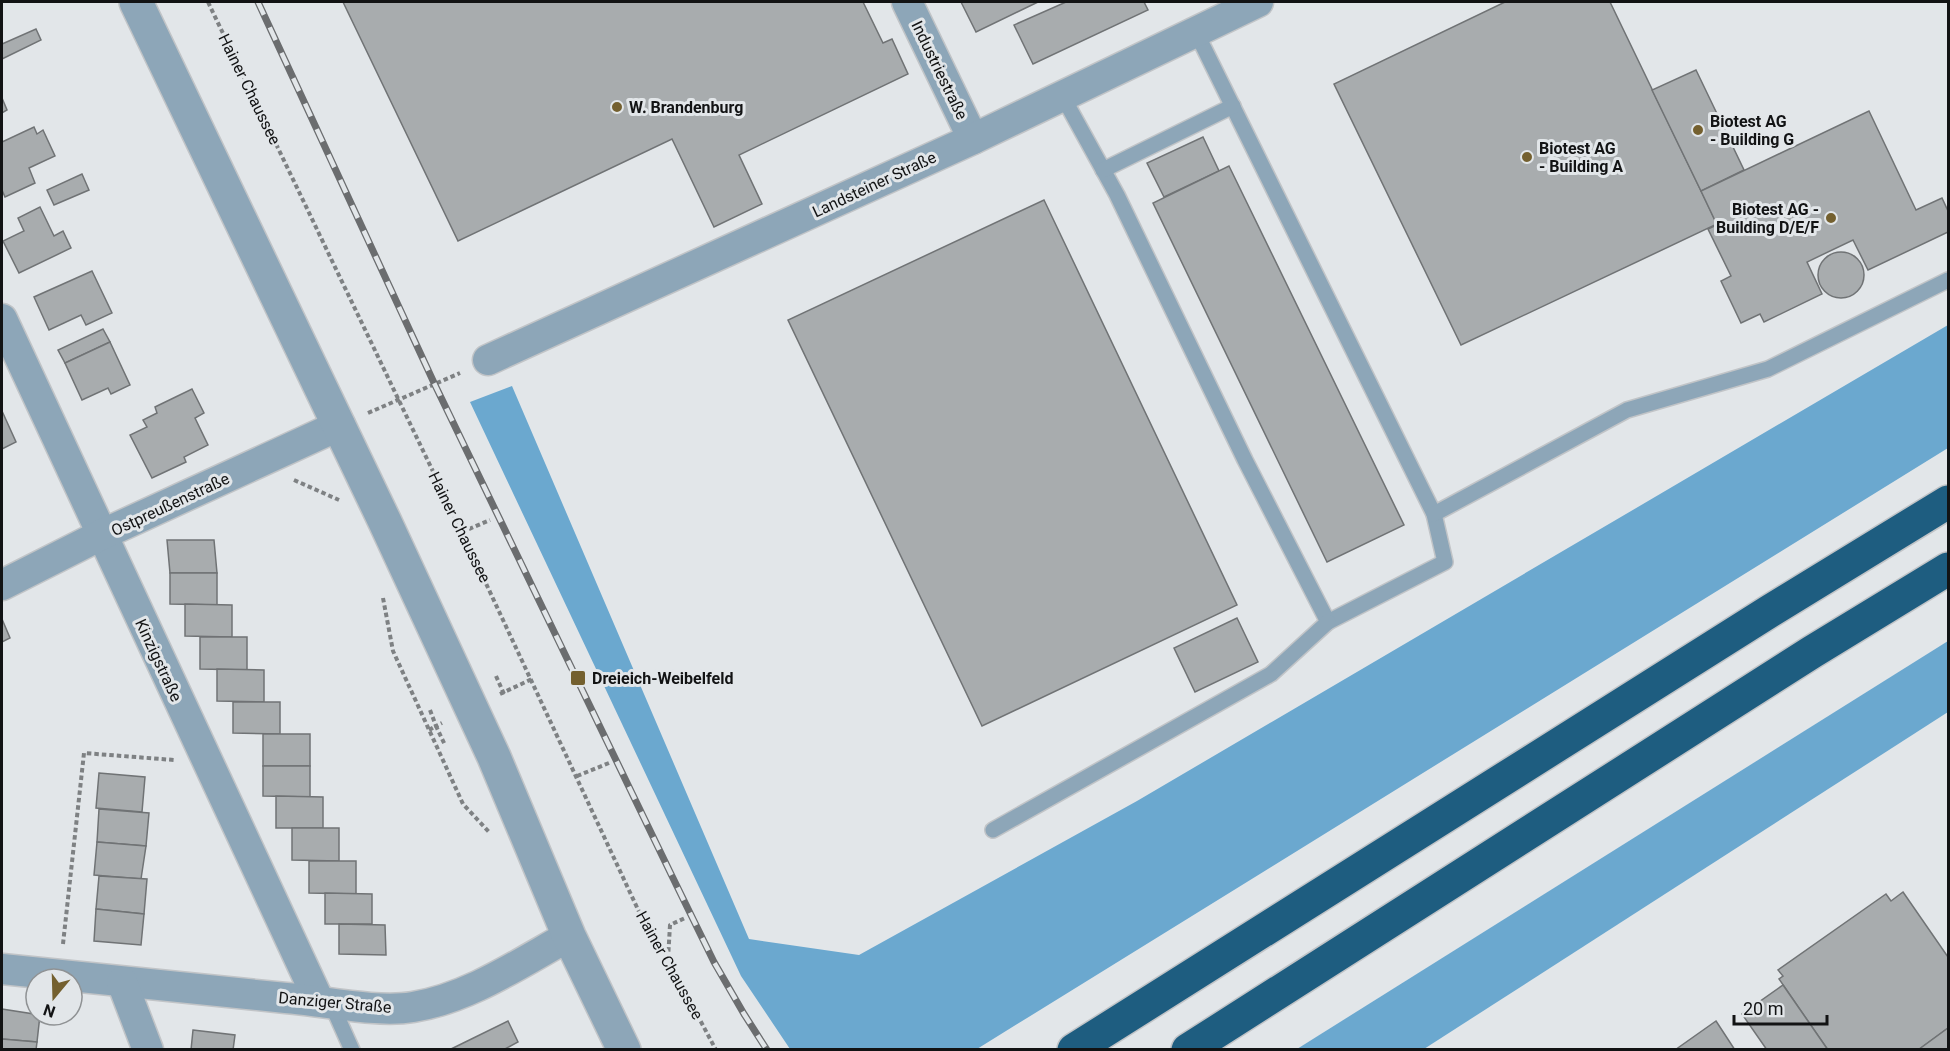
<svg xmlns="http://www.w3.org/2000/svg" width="1950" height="1051" font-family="Roboto,sans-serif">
<rect width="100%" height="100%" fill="#e2e6e9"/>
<!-- forest -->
<g fill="#6ba8cf">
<polygon points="1948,325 1948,448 977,1049 790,1049 741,976 470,402 512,386 749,939 859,955 1137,801"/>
<polygon points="1948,641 1948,712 1424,1049 1297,1049"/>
</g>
<!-- building -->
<g fill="#a8acae" stroke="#707375" stroke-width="1.5">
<polygon points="343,2 863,2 883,43 892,39 908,74 739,155 762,204 714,227 672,139 458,241"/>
<polygon points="961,2 1038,2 976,32"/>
<polygon points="1066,2 1144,2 1148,10 1033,64 1014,25"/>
<polygon points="1505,2 1610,2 1717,224 1461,345 1334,84"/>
<polygon points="36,29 41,40 2,59 2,44"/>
<polygon points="1696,70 1744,170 1701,191 1652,90"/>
<polygon points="2,98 7,110 2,113"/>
<polygon points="1869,111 1916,210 1942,198 1948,211 1948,232 1868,270 1853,240 1807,262 1822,294 1764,322 1760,314 1741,323 1721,281 1731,276 1708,229 1717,225 1701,191"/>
<polygon points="34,127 37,134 43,130 55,156 29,168 35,183 5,197 2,190 2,142"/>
<polygon points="1203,137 1219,171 1164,197 1147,163"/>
<polygon points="1229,166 1404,525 1327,562 1153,203"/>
<polygon points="82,174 89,190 54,205 47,190"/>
<polygon points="1044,200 1237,605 982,726 788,320"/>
<polygon points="40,207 54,236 63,231 71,248 19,273 3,241 24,231 18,218"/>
<circle cx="1841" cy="275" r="23"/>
<polygon points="92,271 112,313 86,325 81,315 49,330 34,297"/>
<polygon points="103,329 110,342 65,363 58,350"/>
<polygon points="110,342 130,385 111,394 108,388 82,400 65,363"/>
<polygon points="192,389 204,413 195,418 208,445 184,457 186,462 152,478 130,435 147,427 143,420 157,413 155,407"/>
<polygon points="2,411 16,442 2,449"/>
<polygon points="167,540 214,540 217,573 170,573"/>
<polygon points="170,573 217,573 217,605 170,604"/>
<polygon points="185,604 232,605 232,637 185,636"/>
<polygon points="1237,618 1258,662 1195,692 1174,648"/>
<polygon points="2,619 10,638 2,642"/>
<polygon points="200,637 247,637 247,670 200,669"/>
<polygon points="217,669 264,670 264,702 217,701"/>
<polygon points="233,702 280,702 280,734 233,733"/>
<rect x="263" y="734" width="47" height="32"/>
<polygon points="263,766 310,766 310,797 263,796"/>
<polygon points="99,773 145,777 142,812 96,808"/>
<polygon points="276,796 323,797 323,828 276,828"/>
<polygon points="99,809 149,813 146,846 97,842"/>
<polygon points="292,828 339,828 339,861 292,860"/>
<polygon points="97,842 146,846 141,879 94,875"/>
<polygon points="309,861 356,861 356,894 309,893"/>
<polygon points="99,876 147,879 144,914 96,909"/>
<polygon points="1903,892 1948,957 1948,1028 1918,1050 1828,1050 1779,979 1783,976 1778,970 1886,894 1891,901"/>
<polygon points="325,893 372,894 372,924 325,924"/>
<polygon points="96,909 144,914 141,945 94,941"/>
<polygon points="339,924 385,925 386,955 339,954"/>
<polygon points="1783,985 1828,1050 1767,1050 1742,1014"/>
<polygon points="2,1009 40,1015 37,1042 2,1039"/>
<polygon points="508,1021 518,1042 503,1050 449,1050"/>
<polygon points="1716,1021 1735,1050 1675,1050"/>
<polygon points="1948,1028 1948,1050 1918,1050"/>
<polygon points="193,1030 235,1035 233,1050 191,1050"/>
<polygon points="2,1039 37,1042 36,1050 2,1050"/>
</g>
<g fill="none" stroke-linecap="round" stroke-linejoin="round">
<!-- service casing -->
<g stroke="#c1c4c7" stroke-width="18">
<g id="service">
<polyline points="1063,97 1117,195 1245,460 1328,622 1445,562 1434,514 1195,30"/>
<polyline points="1103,170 1233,106"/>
<polyline points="1434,514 1627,410 1768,369 1948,280"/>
<polyline points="993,830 1271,674 1328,622"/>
<polyline points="331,1003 352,1050"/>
</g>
</g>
<!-- minor casing -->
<g stroke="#c1c4c7" stroke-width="33">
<g id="minor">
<polyline points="907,2 973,139"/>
<polyline points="2,319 319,1001"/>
<polyline points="488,360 973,139 1258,2"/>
<polyline points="2,585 101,535 340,425"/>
<path d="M2 969C96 979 191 988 286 998 323 1001 377 1013 413 1007 469 998 520 963 569 936"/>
<polyline points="122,982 148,1050"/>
</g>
</g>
<!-- tertiary casing -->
<g stroke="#c1c4c7" stroke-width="36">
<polyline id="tertiary" points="136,2 385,522 494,757 569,936 624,1050"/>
</g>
<!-- motorway casing -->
<g stroke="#c1c4c7" stroke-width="36">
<g id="motorway">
<polyline points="1074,1050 1770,611 1948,502"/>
<polyline points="1188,1050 1812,652 1948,569"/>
</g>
</g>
<!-- path -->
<g stroke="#7e8183" stroke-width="4" stroke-dasharray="4.5 3" stroke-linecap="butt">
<polyline points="208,2 462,532 641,916 668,960 716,1050"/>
<polyline points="368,413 460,373"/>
<polyline points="294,480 339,500"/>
<polyline points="462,532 490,520"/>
<polyline points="383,598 393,651 463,804 490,833"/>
<polyline points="496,676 504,694"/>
<polyline points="500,694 532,679"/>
<polyline points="430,710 436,726 442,723"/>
<polyline points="429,730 436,726 445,745"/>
<polyline points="577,776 609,763"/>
<polyline points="63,944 84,753 174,760"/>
<polyline points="668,959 670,925 685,918"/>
</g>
<!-- service -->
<use href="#service" stroke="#8da6b8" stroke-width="15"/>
<!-- minor -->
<use href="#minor" stroke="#8da6b8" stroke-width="30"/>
<!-- tertiary -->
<use href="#tertiary" stroke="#8da6b8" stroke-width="33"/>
<!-- motorway -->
<use href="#motorway" stroke="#1e5d80" stroke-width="33"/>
<!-- rail casing -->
<g stroke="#6b6d6f" stroke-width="7">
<polyline id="rail" points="258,2 435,385 671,874 714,962 744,1014 767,1050"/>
</g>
<!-- rail -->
<use href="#rail" stroke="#e2e6e9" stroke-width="4.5" stroke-dasharray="14" stroke-linecap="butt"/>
</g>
<!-- markers -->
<g fill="#74602f" stroke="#e2e6e9" stroke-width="2">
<circle cx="617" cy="107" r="6"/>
<circle cx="1698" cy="130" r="6"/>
<circle cx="1527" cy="157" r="6"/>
<circle cx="1831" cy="218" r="6"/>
<rect x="570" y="670" width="16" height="16" rx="3"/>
</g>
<g text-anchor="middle" stroke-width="6" stroke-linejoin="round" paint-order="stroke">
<!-- street labels -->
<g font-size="16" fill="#121314" stroke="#e2e6e9">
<text transform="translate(940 70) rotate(64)" y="6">Industriestraße</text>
<text transform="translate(250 89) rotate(64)" y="6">Hainer Chaussee</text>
<text transform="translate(874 184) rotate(-25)" y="6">Landsteiner Straße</text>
<text transform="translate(170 504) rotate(-25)" y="6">Ostpreußenstraße</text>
<text transform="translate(460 527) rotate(64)" y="6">Hainer Chaussee</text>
<text transform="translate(159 660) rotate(65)" y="6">Kinzigstraße</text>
<text transform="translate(670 965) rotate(61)" y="6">Hainer Chaussee</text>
<text transform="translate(335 1002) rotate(5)" y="6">Danziger Straße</text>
</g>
<!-- poi labels -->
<g font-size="16" font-weight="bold" fill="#121314" stroke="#e2e6e9" text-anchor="start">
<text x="629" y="113">W. Brandenburg</text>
<text x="1710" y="127">Biotest AG<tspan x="1710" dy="18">- Building G</tspan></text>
<text x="1539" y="154">Biotest AG<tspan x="1539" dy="18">- Building A</tspan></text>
<text x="1819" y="215" text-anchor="end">Biotest AG -<tspan x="1819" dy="18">Building D/E/F</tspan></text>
<text x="592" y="684">Dreieich-Weibelfeld</text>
</g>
</g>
<!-- border -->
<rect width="1950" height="1051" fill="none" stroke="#121314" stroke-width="6"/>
<!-- north arrow -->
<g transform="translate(54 997) rotate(199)"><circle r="28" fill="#e2e6e9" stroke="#8f9294" stroke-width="1.5"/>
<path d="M0-4.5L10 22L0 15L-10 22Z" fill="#74602f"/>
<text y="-9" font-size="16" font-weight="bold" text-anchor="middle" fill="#121314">N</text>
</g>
<!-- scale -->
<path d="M1734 1015v9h93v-9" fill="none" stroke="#121314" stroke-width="3"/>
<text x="1743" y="1015" font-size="18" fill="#121314" stroke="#e2e6e9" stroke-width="4.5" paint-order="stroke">20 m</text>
</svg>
